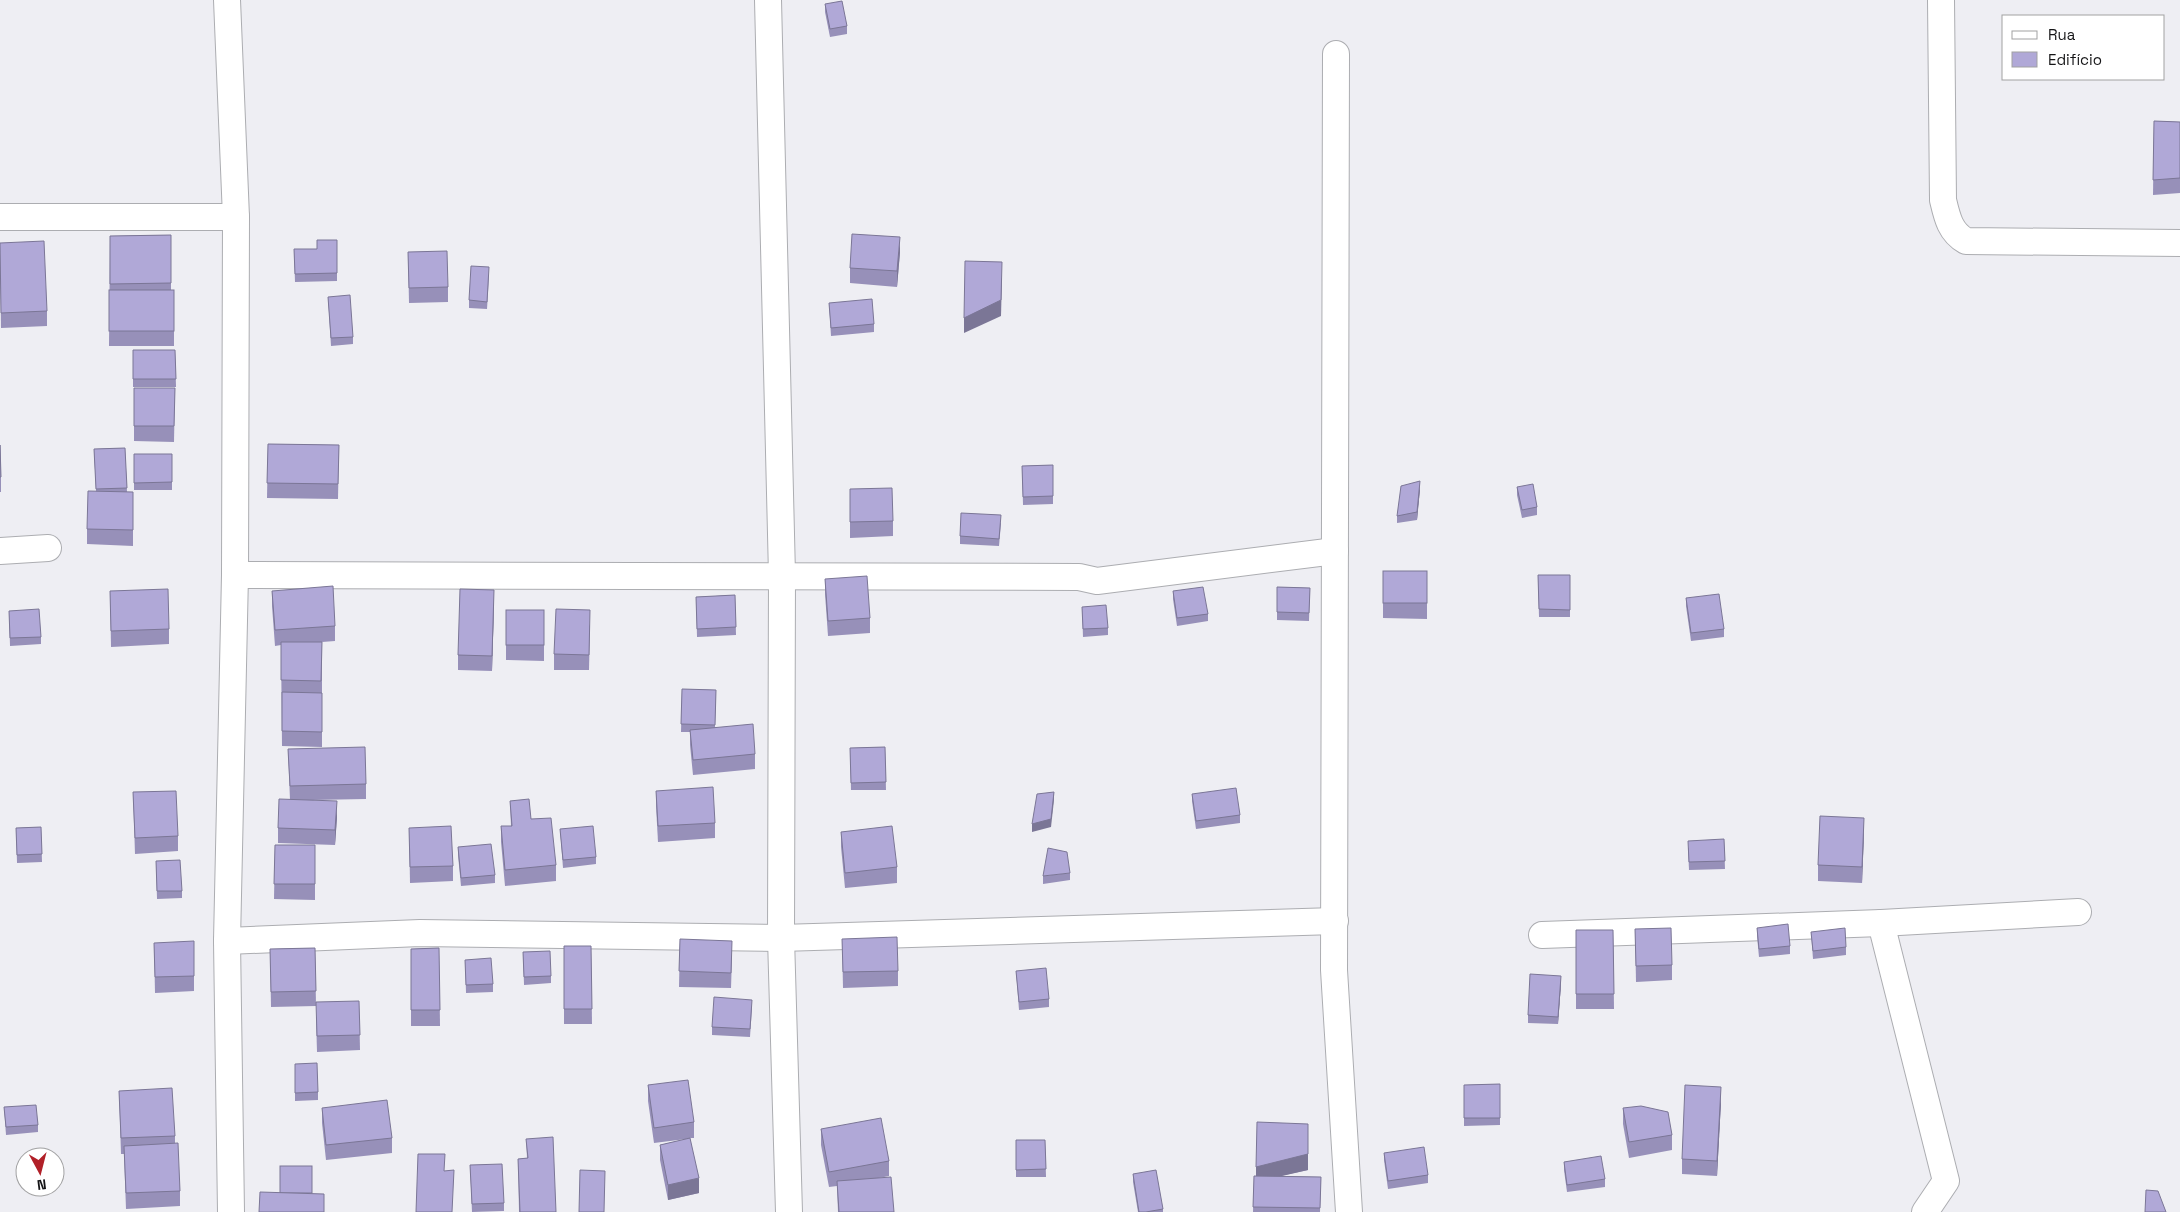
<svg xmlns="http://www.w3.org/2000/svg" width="2180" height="1212" font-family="'Space Grotesk',sans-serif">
<rect width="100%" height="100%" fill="#eeeef3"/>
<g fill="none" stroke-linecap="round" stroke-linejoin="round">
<!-- street casing -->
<g stroke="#acadb1" stroke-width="28">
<g id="street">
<polyline points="227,0 236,217 235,575 227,941 231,1212"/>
<polyline points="768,0 782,575 781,938 789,1212"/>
<path d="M1941 0 1943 200C1947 217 1950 232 1966 241L2180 243"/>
<polyline points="1336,54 1334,970 1349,1212"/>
<polyline points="0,217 236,217"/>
<polyline points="0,551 48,548"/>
<polyline points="235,575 1079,577 1097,581 1335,551"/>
<polyline points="1881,923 1946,1181 1925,1212"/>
<polyline points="1542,935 1881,923 2078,912"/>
<polyline points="227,941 420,933 781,938 1335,921"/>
</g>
</g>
<!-- street -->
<use href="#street" stroke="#fff" stroke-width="26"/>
</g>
<!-- wall -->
<g fill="#9790b9">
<polygon points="825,4 847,26 847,34 830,37 825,12"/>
<polygon points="2154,121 2180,122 2180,193 2153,195"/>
<polygon points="171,235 171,290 174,290 174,346 109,346 110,236"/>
<polygon points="337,240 337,281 295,282 294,249 317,249"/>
<polygon points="0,243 47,311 47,326 1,328"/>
<polygon points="408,252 448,287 448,302 409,303"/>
<polygon points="900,252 897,287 850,283 850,268"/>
<polygon points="489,275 487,309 469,308 469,300"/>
<polygon points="328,297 353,337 353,344 331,346"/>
<polygon points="829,303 874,324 874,332 831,336"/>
<polygon points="133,350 175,350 176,387 133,387"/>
<polygon points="134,388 175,388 174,442 134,441"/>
<polygon points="268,444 339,445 338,499 267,498"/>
<polygon points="0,445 1,477 1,492 0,492"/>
<polygon points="125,448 127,492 133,492 133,546 87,544 87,529 96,491 94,449"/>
<rect x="134" y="454" width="38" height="36"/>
<polygon points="1053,465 1053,504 1023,505 1022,466"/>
<polygon points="1517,487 1537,507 1537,515 1522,518 1517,495"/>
<polygon points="850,489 893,521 893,536 850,538"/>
<polygon points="1420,489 1417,520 1397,523 1397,516"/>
<polygon points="1001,523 999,546 960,544 960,536"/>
<polygon points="1383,571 1427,571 1427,619 1383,618"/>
<polygon points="1538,575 1570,575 1570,617 1539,617"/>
<polygon points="825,579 870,618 870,633 828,636 825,594"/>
<polygon points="1277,587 1310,588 1309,621 1277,620"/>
<polygon points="110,591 169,629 169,644 111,647"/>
<polygon points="272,591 335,626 335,641 322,642 322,747 282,746 281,645 275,646 272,606"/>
<polygon points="1173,591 1208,614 1208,621 1177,626 1173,599"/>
<polygon points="735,595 736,635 697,637 696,597"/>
<polygon points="1686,598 1724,629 1724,637 1691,641 1686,606"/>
<polygon points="494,605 492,671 458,670 458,655"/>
<polygon points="1082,607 1108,628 1108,635 1083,637"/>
<polygon points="506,610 544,610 544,661 506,660"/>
<polygon points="9,611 41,637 41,644 10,646"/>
<polygon points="590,625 589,670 554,670 554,654"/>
<polygon points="682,689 716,690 715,727 755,754 755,769 693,775 690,745 690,732 681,732"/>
<polygon points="885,747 886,790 851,790 850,748"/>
<polygon points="288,749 366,784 366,799 313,800 337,817 335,845 278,843 278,828 290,800"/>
<polygon points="656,791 715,823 715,838 658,842 656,806"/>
<polygon points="133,792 178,836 178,851 135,854"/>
<polygon points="1192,794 1240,815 1240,823 1196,829 1192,801"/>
<polygon points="510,801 531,819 556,865 556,881 505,886 501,842 501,826 511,826"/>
<polygon points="41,827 42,862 17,863 16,828"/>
<polygon points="409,828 453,866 453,881 410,883"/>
<polygon points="560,829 596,857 596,864 563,868"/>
<polygon points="841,832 897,867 897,883 845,888 841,847"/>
<polygon points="1864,833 1862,883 1818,881 1818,865"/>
<polygon points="1724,839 1725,869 1689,870 1688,848"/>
<polygon points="275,845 315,845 315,900 274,899"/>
<polygon points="458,847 495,875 495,883 461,886 458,855"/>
<polygon points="156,861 182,891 182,898 157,899"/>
<polygon points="1070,873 1070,880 1043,884 1043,876"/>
<polygon points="1757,928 1790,946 1790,954 1759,957 1757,936"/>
<polygon points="1635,929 1672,965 1672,980 1636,982"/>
<polygon points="1576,930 1613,930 1614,1009 1576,1009"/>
<polygon points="1811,932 1846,947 1846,955 1813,959"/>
<polygon points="680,939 732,956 731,988 679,987"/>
<polygon points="842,939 898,971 898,986 843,988"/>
<polygon points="154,943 194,976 194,991 155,993"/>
<polygon points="564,946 591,946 592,1024 564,1024"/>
<polygon points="315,948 316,1006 271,1007 270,949"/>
<polygon points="439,948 440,1026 411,1026 411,949"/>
<polygon points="523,952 551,976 551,983 524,985"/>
<polygon points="465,960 493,984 493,992 466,993"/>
<polygon points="1016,971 1049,999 1049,1007 1019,1010"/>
<polygon points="1561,984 1558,1024 1528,1023 1528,1015"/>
<polygon points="359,1001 360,1050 317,1052 316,1017"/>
<polygon points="752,1008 750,1037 712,1035 712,1027"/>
<polygon points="295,1064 318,1092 318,1100 295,1101"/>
<polygon points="1500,1084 1500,1125 1464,1126 1464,1085"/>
<polygon points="648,1085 694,1122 694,1138 690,1138 699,1193 668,1200 660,1160 660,1145 686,1139 654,1143 648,1101"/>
<polygon points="119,1091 175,1136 175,1143 180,1191 180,1206 126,1209 124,1154 121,1154"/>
<polygon points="1721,1102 1717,1176 1682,1174 1682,1159"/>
<polygon points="4,1107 38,1125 38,1132 6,1135"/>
<polygon points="322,1108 392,1138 392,1153 326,1160 322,1123"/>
<polygon points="1623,1108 1672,1135 1672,1150 1629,1158 1623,1124"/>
<polygon points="821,1129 889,1161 889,1176 879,1178 894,1212 838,1212 837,1186 829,1187 821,1145"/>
<polygon points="526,1139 556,1212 519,1212 518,1159 527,1158"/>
<polygon points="1308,1139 1308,1170 1280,1176 1321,1177 1320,1212 1253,1212 1254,1176 1256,1176"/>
<polygon points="1016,1140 1045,1140 1046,1177 1016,1177"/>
<polygon points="1384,1153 1428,1175 1428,1183 1388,1189 1384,1160"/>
<polygon points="1564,1162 1605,1179 1605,1187 1567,1192 1564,1170"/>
<polygon points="470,1165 504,1203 504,1211 472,1212"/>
<polygon points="1133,1174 1163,1209 1163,1212 1138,1212 1133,1182"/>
</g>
<!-- shaded-wall -->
<g fill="#7b7696">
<polygon points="900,237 900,252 897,287 897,271"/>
<polygon points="1002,278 1001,316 964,333 964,318"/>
<polygon points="1420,481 1420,489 1417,520 1417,512"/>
<polygon points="494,590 494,605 492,671 492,656"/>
<polygon points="1054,792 1054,800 1051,827 1032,832 1032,824"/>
<polygon points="337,801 337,817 335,845 335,830"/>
<polygon points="1864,818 1864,833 1862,883 1862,867"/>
<polygon points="1561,976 1561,984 1558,1024 1558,1017"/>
<polygon points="1721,1087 1721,1102 1717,1176 1717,1161"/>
<polygon points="1308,1124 1308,1170 1256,1182 1256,1167"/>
<polygon points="699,1178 699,1193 668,1200 668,1185"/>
</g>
<!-- building -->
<g fill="#b0a8d7" stroke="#7b7696">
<polygon points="842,1 847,26 830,29 825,4"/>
<polygon points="2154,121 2180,122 2180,178 2153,180"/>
<polygon points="852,234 900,237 897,271 850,268"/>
<polygon points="171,235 171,283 110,284 110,236"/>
<polygon points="317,240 337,240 337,273 295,274 294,249 317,249"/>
<polygon points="44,241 47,311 1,313 0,243"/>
<polygon points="447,251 448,287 409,288 408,252"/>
<polygon points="965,261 1002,262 1001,300 964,318"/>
<polygon points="471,266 489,267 487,302 469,300"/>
<rect x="109" y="290" width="65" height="41"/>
<polygon points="350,295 353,337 331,338 328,297"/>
<polygon points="872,299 874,324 831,328 829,303"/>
<polygon points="133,350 175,350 176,379 133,379"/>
<polygon points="134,388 175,388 174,426 134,426"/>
<polygon points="268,444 339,445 338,484 267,483"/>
<polygon points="0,445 1,477 0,477"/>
<polygon points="125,448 127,488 96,489 94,449"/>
<polygon points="134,454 172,454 172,482 134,483"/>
<polygon points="1053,465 1053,496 1023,497 1022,466"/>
<polygon points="1420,481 1417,512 1397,516 1401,486"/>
<polygon points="1533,484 1537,507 1522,510 1517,487"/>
<polygon points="892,488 893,521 850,522 850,489"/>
<polygon points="88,491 133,492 133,530 87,529"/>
<polygon points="961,513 1001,515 999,539 960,536"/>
<rect x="1383" y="571" width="44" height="32"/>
<polygon points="1538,575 1570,575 1570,610 1539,609"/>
<polygon points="867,576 870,618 828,621 825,579"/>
<polygon points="333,586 335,626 275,630 272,591"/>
<polygon points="1203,587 1208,614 1177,618 1173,591"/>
<polygon points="1277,587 1310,588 1309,613 1277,612"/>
<polygon points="168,589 169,629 111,631 110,591"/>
<polygon points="460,589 494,590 492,656 458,655"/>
<polygon points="1719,594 1724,629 1691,633 1686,598"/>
<polygon points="735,595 736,627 697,629 696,597"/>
<polygon points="1106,605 1108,628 1083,629 1082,607"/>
<polygon points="39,609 41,637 10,638 9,611"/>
<polygon points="556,609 590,610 589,655 554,654"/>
<rect x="506" y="610" width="38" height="35"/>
<polygon points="281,642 322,642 321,681 281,680"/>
<polygon points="682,689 716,690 715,725 681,724"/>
<polygon points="282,692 322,693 322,732 282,731"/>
<polygon points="753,724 755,754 693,760 690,730"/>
<polygon points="365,747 366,784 290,786 288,749"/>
<polygon points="885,747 886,782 851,783 850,748"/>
<polygon points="713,787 715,823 658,826 656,791"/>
<polygon points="1236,788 1240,815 1196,821 1192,794"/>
<polygon points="176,791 178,836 135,838 133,792"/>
<polygon points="1054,792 1051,819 1032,824 1037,794"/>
<polygon points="279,799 337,801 335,830 278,828"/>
<polygon points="529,799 531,819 551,818 556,865 505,870 501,826 512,826 510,801"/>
<polygon points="1820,816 1864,818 1862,867 1818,865"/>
<polygon points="451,826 453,866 410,867 409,828"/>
<polygon points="593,826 596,857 563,860 560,829"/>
<polygon points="892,826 897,867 845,873 841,832"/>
<polygon points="41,827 42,854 17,855 16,828"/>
<polygon points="1724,839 1725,861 1689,862 1688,841"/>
<polygon points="491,844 495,875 461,878 458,847"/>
<polygon points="275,845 315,845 315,884 274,884"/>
<polygon points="1048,848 1067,852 1070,873 1043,876"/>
<polygon points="180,860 182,891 157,891 156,861"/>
<polygon points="1788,924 1790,946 1759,949 1757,928"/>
<polygon points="1671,928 1672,965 1636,966 1635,929"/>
<polygon points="1845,928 1846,947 1813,951 1811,932"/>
<polygon points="1576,930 1613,930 1614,994 1576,994"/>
<polygon points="897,937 898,971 843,972 842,939"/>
<polygon points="680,939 732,941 731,973 679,971"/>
<polygon points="194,941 194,976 155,977 154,943"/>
<polygon points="564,946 591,946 592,1009 564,1009"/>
<polygon points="315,948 316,991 271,992 270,949"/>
<polygon points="439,948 440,1010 411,1010 411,949"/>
<polygon points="550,951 551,976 524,977 523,952"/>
<polygon points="491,958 493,984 466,985 465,960"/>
<polygon points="1046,968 1049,999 1019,1002 1016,971"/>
<polygon points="1530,974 1561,976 1558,1017 1528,1015"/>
<polygon points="714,997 752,1000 750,1029 712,1027"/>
<polygon points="359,1001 360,1035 317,1036 316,1002"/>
<polygon points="317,1063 318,1092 295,1093 295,1064"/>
<polygon points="688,1080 694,1122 654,1128 648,1085"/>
<polygon points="1500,1084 1500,1118 1464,1118 1464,1085"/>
<polygon points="1685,1085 1721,1087 1717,1161 1682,1159"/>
<polygon points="172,1088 175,1136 121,1138 119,1091"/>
<polygon points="387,1100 392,1138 326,1145 322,1108"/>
<polygon points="36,1105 38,1125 6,1127 4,1107"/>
<polygon points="1641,1106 1668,1112 1672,1135 1629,1142 1623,1108"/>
<polygon points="881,1118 889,1161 829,1172 821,1129"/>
<polygon points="1257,1122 1308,1124 1308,1154 1256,1167"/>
<polygon points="553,1137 556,1212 520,1212 518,1159 528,1158 526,1139"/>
<polygon points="690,1138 699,1178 668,1185 660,1145"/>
<polygon points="1016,1140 1045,1140 1046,1169 1016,1170"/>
<polygon points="178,1143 180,1191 126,1193 124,1146"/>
<polygon points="1424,1147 1428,1175 1388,1181 1384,1153"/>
<polygon points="418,1154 445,1154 444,1171 454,1170 452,1212 416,1212"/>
<polygon points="1601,1156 1605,1179 1567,1185 1564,1162"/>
<polygon points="502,1164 504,1203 472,1204 470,1165"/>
<rect x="280" y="1166" width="32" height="27"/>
<polygon points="580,1170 605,1171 604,1212 579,1212"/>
<polygon points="1156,1170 1163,1209 1146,1212 1139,1212 1133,1174"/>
<polygon points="1254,1176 1321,1177 1320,1208 1253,1207"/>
<polygon points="891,1177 894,1212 839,1212 837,1181"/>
<polygon points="2146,1190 2158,1191 2166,1212 2145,1212"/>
<polygon points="260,1192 324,1194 324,1212 259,1212"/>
</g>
<!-- legend -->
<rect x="2002" y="15" width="162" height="65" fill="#ffffff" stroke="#a1a1a2"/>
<rect x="2012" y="31" width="25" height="8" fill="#ffffff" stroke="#a1a1a2"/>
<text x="2048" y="40" font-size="15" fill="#151517">Rua</text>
<rect x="2012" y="52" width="25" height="15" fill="#b0a8d7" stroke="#a1a1a2"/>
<text x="2048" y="65" font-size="15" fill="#151517">Edifício</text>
<!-- north arrow -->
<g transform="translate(40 1172) rotate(173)"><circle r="24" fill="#ffffff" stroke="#a1a1a2"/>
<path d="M0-4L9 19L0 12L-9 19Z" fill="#b12028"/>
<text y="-8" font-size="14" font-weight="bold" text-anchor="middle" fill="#151517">N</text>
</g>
</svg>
